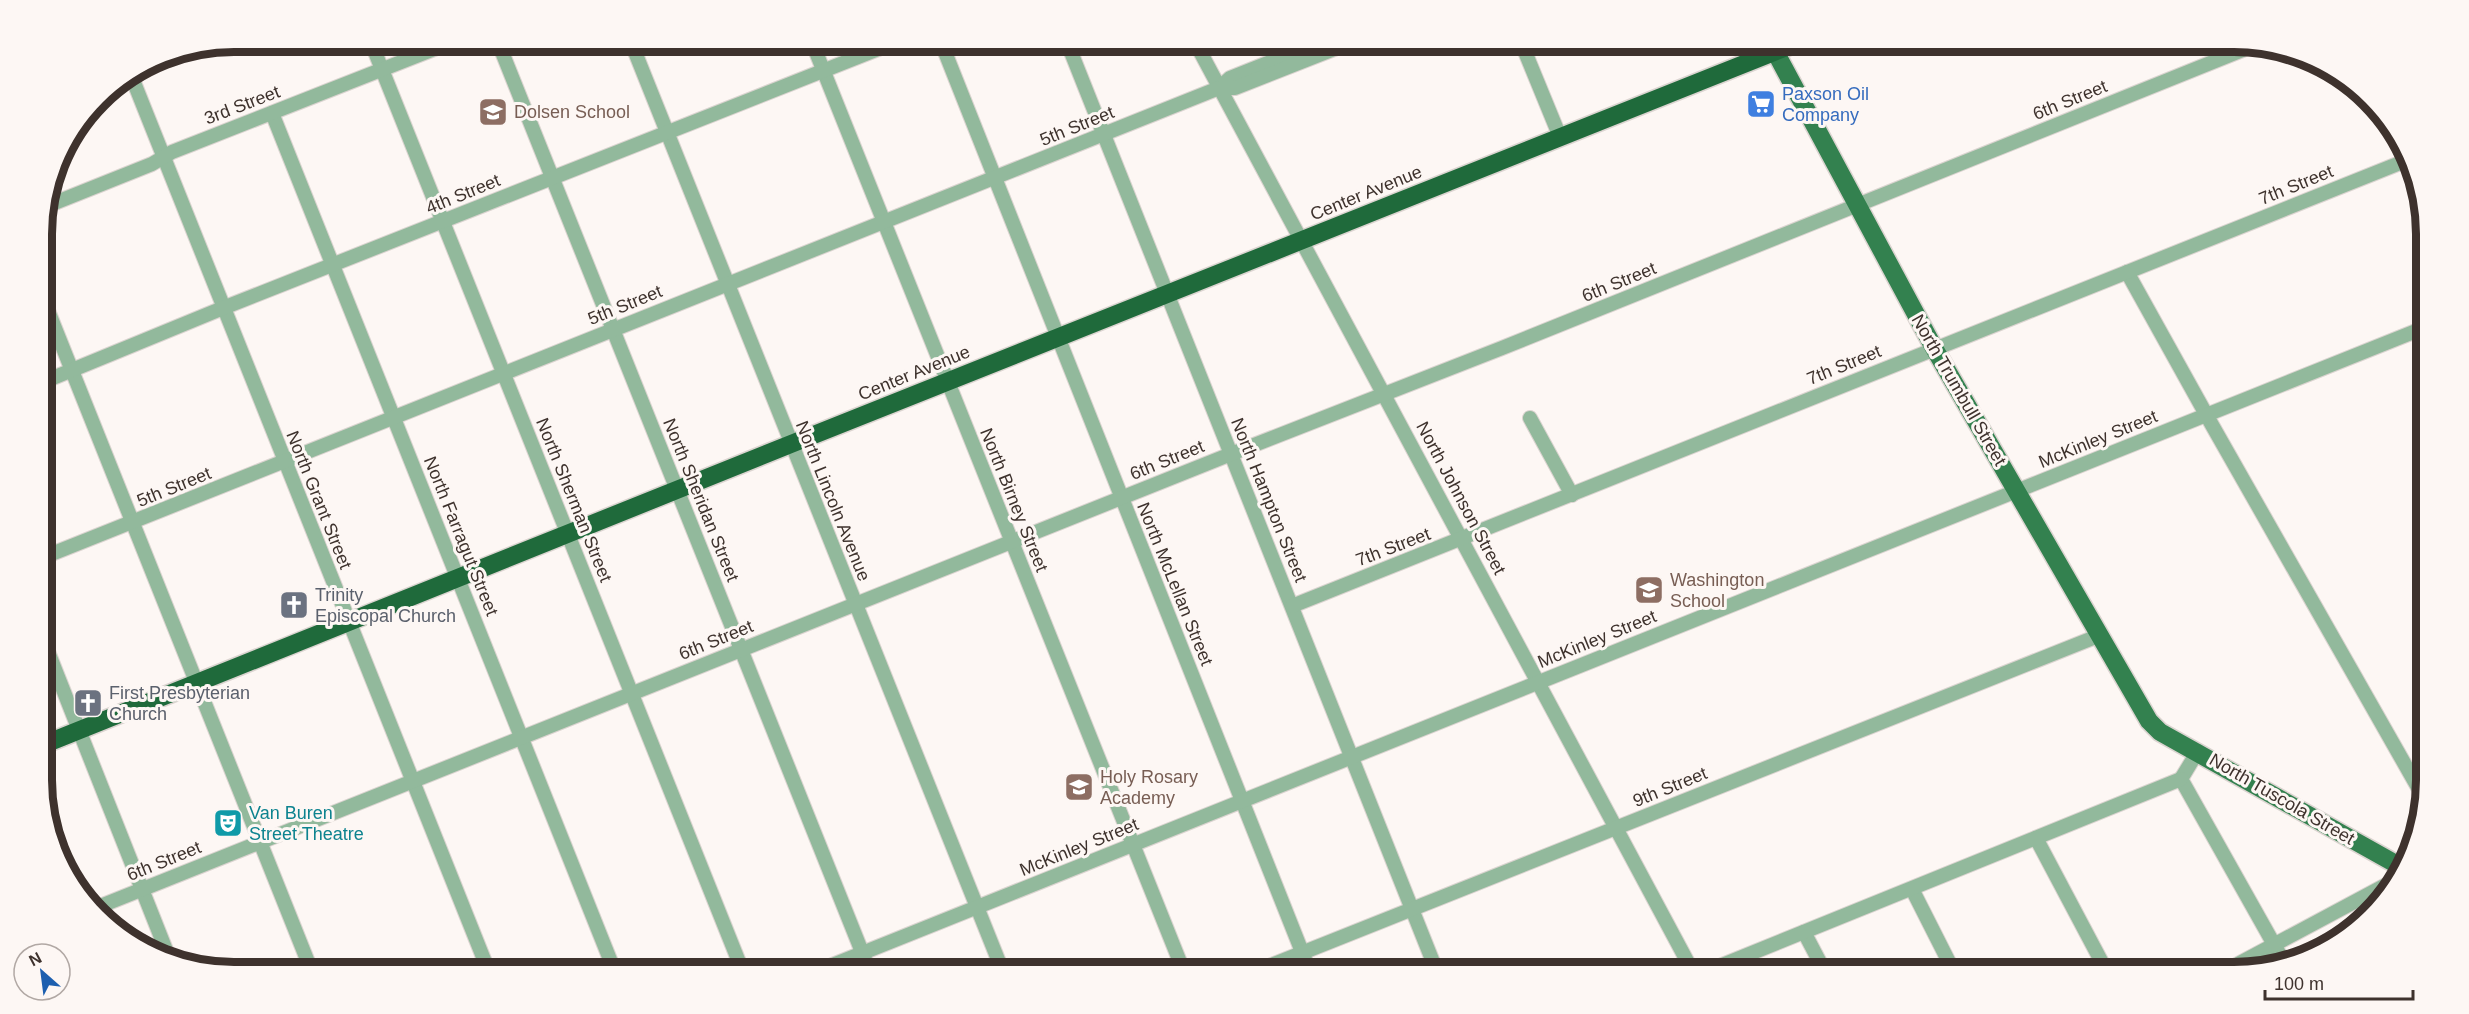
<svg xmlns="http://www.w3.org/2000/svg" width="2469" height="1014" font-family="Arial,sans-serif">
<rect width="100%" height="100%" fill="#fdf7f4"/>
<g fill="none" stroke-linecap="round" stroke-linejoin="round">
<!-- minor casing -->
<g stroke="#dbd4d0" stroke-width="16">
<g id="minor">
<polyline points="371,42 743,972"/>
<polyline points="498,42 870,972"/>
<polyline points="631,42 1003,972"/>
<polyline points="812,42 1184,972"/>
<polyline points="941,42 1310,972"/>
<polyline points="1067,42 1437,972"/>
<polyline points="1195,42 1693,972"/>
<polyline points="1521,42 1560,137"/>
<polyline points="131,75 489,972"/>
<polyline points="1219,88 1230,78 1320,42"/>
<polyline points="272,113 615,972"/>
<polyline points="47,206 152,164 172,152 452,42"/>
<polyline points="2127,272 2212,425 2424,798"/>
<polyline points="43,298 312,972"/>
<polyline points="43,382 223,308 896,42"/>
<polyline points="1530,418 1572,495"/>
<polyline points="44,557 1219,88 1235,88 1352,42"/>
<polyline points="1292,606 2410,159"/>
<polyline points="45,644 170,960"/>
<polyline points="2198,751 2181,779 2285,964"/>
<polyline points="2036,838 2107,972"/>
<polyline points="1912,889 1954,972"/>
<polyline points="93,909 1231,454 1502,348 2255,45"/>
<polyline points="1804,932 1825,972"/>
<polyline points="815,972 2426,327"/>
<polyline points="1254,972 2098,636"/>
<polyline points="1705,972 2181,779"/>
<polyline points="2223,972 2397,879"/>
</g>
</g>
<!-- major casing -->
<g stroke="#dbd4d0" stroke-width="21">
<polyline id="major" points="1770,42 1934,348 2149,721 2160,732 2403,868"/>
</g>
<!-- highway casing -->
<g stroke="#dbd4d0" stroke-width="21">
<polyline id="highway" points="45,744 791,444 1799,42"/>
</g>
<!-- minor -->
<use href="#minor" stroke="#92b99c" stroke-width="14"/>
<!-- major -->
<use href="#major" stroke="#33814f" stroke-width="18"/>
<!-- highway -->
<use href="#highway" stroke="#1f6a3b" stroke-width="18"/>
</g>
<!-- icons -->
<defs>
<g id="supermarket-square" transform="scale(1.5)"><rect x="-9" y="-9" width="18" height="18" rx="4" fill="#3f7fe0" stroke="#fdf7f4"/><path d="M-6-5.5h2.5l.6 2H6L4.5 2H-2.5L-4.4-4H-6ZM-1.5 3.2a1.3 1.3 0 1 0 .1 0ZM3 3.2a1.3 1.3 0 1 0 .1 0Z" fill="#fff"/></g>
<g id="school-square" transform="scale(1.5)"><rect x="-9" y="-9" width="18" height="18" rx="4" fill="#8d6e63" stroke="#fdf7f4"/><path d="M0-5L7-2L0 1L-7-2ZM-4 1L0 2.5L4 1V4Q0 6-4 4Z" fill="#fff"/></g>
<g id="church-square" transform="scale(1.5)"><rect x="-9" y="-9" width="18" height="18" rx="4" fill="#6b7280" stroke="#fdf7f4"/><path d="M-1.2-6h2.4v3.5h3.3v2.4h-3.3V6h-2.4V-.1h-3.3v-2.4h3.3Z" fill="#fff"/></g>
<g id="theatre-square" transform="scale(1.5)"><rect x="-9" y="-9" width="18" height="18" rx="4" fill="#0f9aa8" stroke="#fdf7f4"/><path d="M-5-5.5Q0-4 5-5.5V0Q5 5 0 6Q-5 5-5 0ZM-3.3-2.5H-1v1.5H-3.3ZM1-2.5H3.3v1.5H1ZM-2.8 1Q0 5.5 2.8 1Z" fill="#fff"/></g>
</defs>
<g fill-rule="evenodd">
<use href="#supermarket-square" x="1761" y="104"/>
<use href="#school-square" x="493" y="112"/>
<use href="#school-square" x="1649" y="590"/>
<use href="#church-square" x="294" y="605"/>
<use href="#church-square" x="88" y="703"/>
<use href="#school-square" x="1079" y="787"/>
<use href="#theatre-square" x="228" y="823"/>
</g>
<g text-anchor="middle" stroke-width="6" stroke-linejoin="round" paint-order="stroke">
<!-- shop labels -->
<g font-size="18" fill="#366cbe" stroke="#fdf7f4" text-anchor="start">
<text x="1782" y="100">Paxson Oil<tspan x="1782" dy="21">Company</tspan></text>
</g>
<!-- street labels -->
<g font-size="18" fill="#3e322d" stroke="#fdf7f4">
<text transform="translate(2070 100) rotate(-22)" y="6">6th Street</text>
<text transform="translate(242 105) rotate(-21)" y="6">3rd Street</text>
<text transform="translate(1077 126) rotate(-22)" y="6">5th Street</text>
<text transform="translate(2296 185) rotate(-22)" y="6">7th Street</text>
<text transform="translate(1366 193) rotate(-22)" y="6">Center Avenue</text>
<text transform="translate(463 194) rotate(-22)" y="6">4th Street</text>
<text transform="translate(1619 282) rotate(-22)" y="6">6th Street</text>
<text transform="translate(625 305) rotate(-22)" y="6">5th Street</text>
<text transform="translate(1844 365) rotate(-22)" y="6">7th Street</text>
<text transform="translate(914 373) rotate(-22)" y="6">Center Avenue</text>
<text transform="translate(1959 390) rotate(60)" y="6">North Trumbull Street</text>
<text transform="translate(2098 439) rotate(-22)" y="6">McKinley Street</text>
<text transform="translate(1167 460) rotate(-22)" y="6">6th Street</text>
<text transform="translate(174 487) rotate(-22)" y="6">5th Street</text>
<text transform="translate(1461 498) rotate(62)" y="6">North Johnson Street</text>
<text transform="translate(319 500) rotate(68)" y="6">North Grant Street</text>
<text transform="translate(574 500) rotate(68)" y="6">North Sherman Street</text>
<text transform="translate(701 500) rotate(68)" y="6">North Sheridan Street</text>
<text transform="translate(1014 500) rotate(68)" y="6">North Birney Street</text>
<text transform="translate(1269 500) rotate(68)" y="6">North Hampton Street</text>
<text transform="translate(833 501) rotate(68)" y="6">North Lincoln Avenue</text>
<text transform="translate(461 536) rotate(68)" y="6">North Farragut Street</text>
<text transform="translate(1393 547) rotate(-21)" y="6">7th Street</text>
<text transform="translate(1175 584) rotate(68)" y="6">North McLellan Street</text>
<text transform="translate(1597 639) rotate(-22)" y="6">McKinley Street</text>
<text transform="translate(716 640) rotate(-22)" y="6">6th Street</text>
<text transform="translate(1670 787) rotate(-22)" y="6">9th Street</text>
<text transform="translate(2282 799) rotate(30)" y="6">North Tuscola Street</text>
<text transform="translate(1079 847) rotate(-22)" y="6">McKinley Street</text>
<text transform="translate(164 861) rotate(-22)" y="6">6th Street</text>
</g>
<!-- education labels -->
<g font-size="18" fill="#785e54" stroke="#fdf7f4" text-anchor="start">
<text x="514" y="118">Dolsen School</text>
<text x="1670" y="586">Washington<tspan x="1670" dy="21">School</tspan></text>
<text x="1100" y="783">Holy Rosary<tspan x="1100" dy="21">Academy</tspan></text>
</g>
<!-- worship labels -->
<g font-size="18" fill="#5b616d" stroke="#fdf7f4" text-anchor="start">
<text x="315" y="601">Trinity<tspan x="315" dy="21">Episcopal Church</tspan></text>
<text x="109" y="699">First Presbyterian<tspan x="109" dy="21">Church</tspan></text>
</g>
<!-- culture labels -->
<g font-size="18" fill="#0d838f" stroke="#fdf7f4" text-anchor="start">
<text x="249" y="819">Van Buren<tspan x="249" dy="21">Street Theatre</tspan></text>
</g>
</g>
<!-- crop -->
<path d="M0 0H2469V1014H0ZM234 52H2234A182 182 0 0 1 2416 234V780A182 182 0 0 1 2234 962H234A182 182 0 0 1 52 780V234A182 182 0 0 1 234 52Z" fill="#fdf7f4" fill-rule="evenodd"/>
<path fill="none" stroke="#3e322d" stroke-width="8" d="M234 52H2234A182 182 0 0 1 2416 234V780A182 182 0 0 1 2234 962H234A182 182 0 0 1 52 780V234A182 182 0 0 1 234 52Z"/>
<!-- north arrow -->
<g transform="translate(42 972) rotate(332)"><circle r="28" fill="#fdf7f4" stroke="#b1a8a4" stroke-width="1.5"/>
<path d="M0-4.5L10 22L0 15L-10 22Z" fill="#1d5faf"/>
<text y="-9" font-size="16" font-weight="bold" text-anchor="middle" fill="#3e322d">N</text>
</g>
<!-- scale -->
<path d="M2265 990v9h148v-9" fill="none" stroke="#3e322d" stroke-width="3"/>
<text x="2274" y="990" font-size="18" fill="#3e322d" stroke="#fdf7f4" stroke-width="4.5" paint-order="stroke">100 m</text>
</svg>
